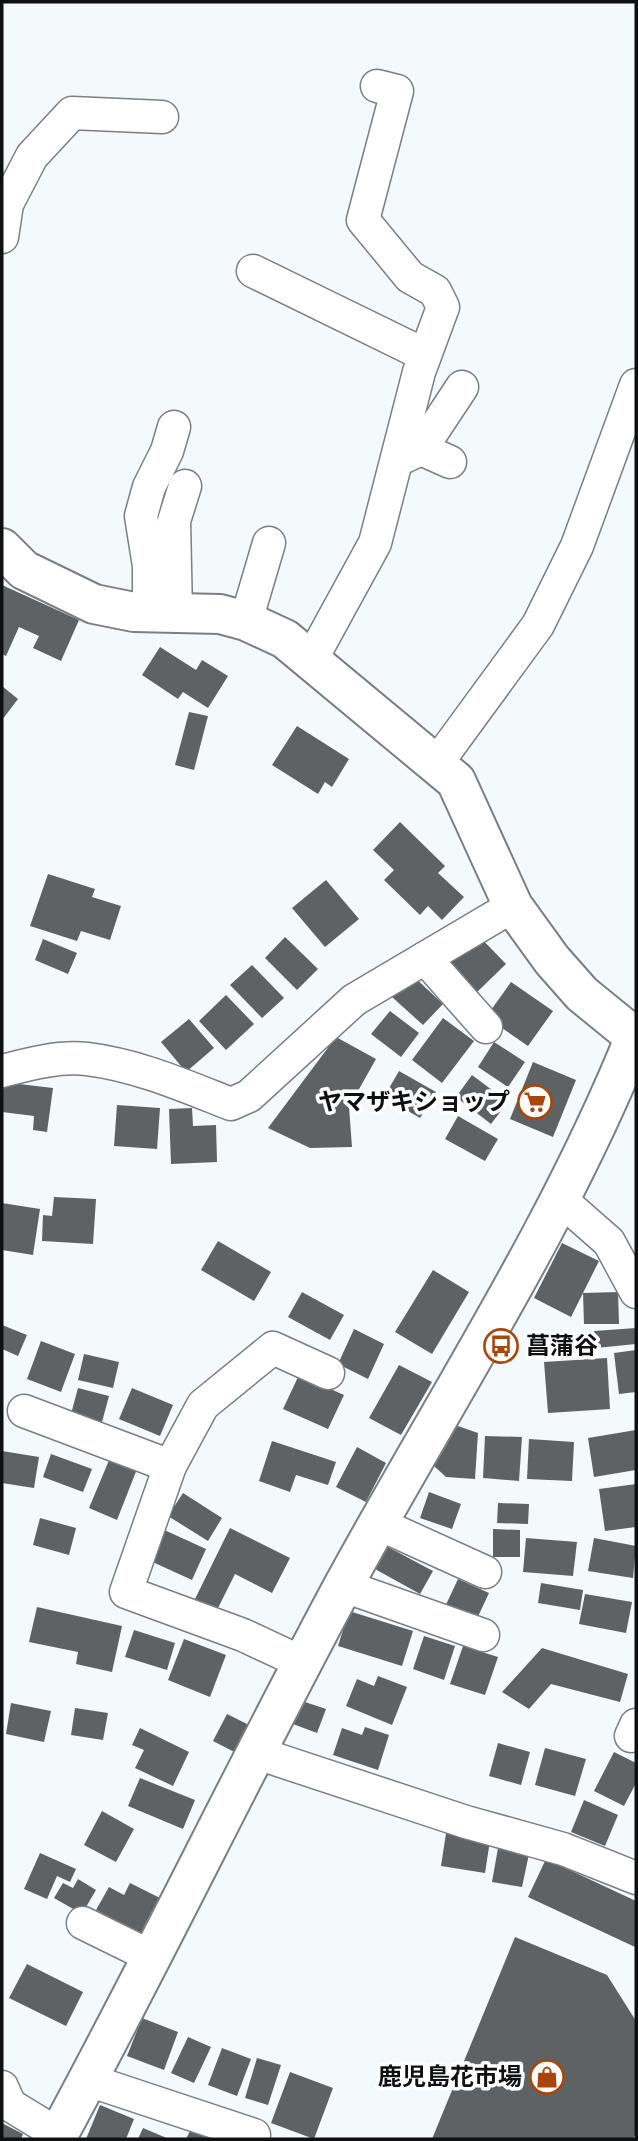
<svg xmlns="http://www.w3.org/2000/svg" width="638" height="2141" font-family="'Varela Round','Noto Sans JP',sans-serif">
<rect width="100%" height="100%" fill="#f4f9fb"/>
<!-- building -->
<g fill="#5f6264">
<polygon points="2,585 79,620 61,661 33,648 39,636 19,627 6,656 2,654"/>
<polygon points="160,647 196,670 202,660 228,676 208,708 183,692 178,699 142,675"/>
<polygon points="2,686 18,699 2,720"/>
<polygon points="189,712 208,716 194,770 175,765"/>
<polygon points="297,726 349,759 332,787 325,782 318,794 272,765"/>
<polygon points="400,822 445,866 438,873 464,897 442,920 428,906 420,915 384,880 394,870 373,850"/>
<polygon points="48,874 95,889 92,897 121,906 110,940 81,931 77,941 30,926"/>
<polygon points="326,880 359,919 325,947 292,908"/>
<polygon points="476,933 506,964 475,994 445,963"/>
<polygon points="285,937 318,969 297,990 265,958"/>
<polygon points="43,939 77,953 68,974 35,960"/>
<polygon points="252,965 284,998 262,1018 230,985"/>
<polygon points="412,975 443,1004 423,1025 392,997"/>
<polygon points="511,982 553,1011 528,1046 486,1017"/>
<polygon points="226,995 254,1024 226,1050 199,1021"/>
<polygon points="390,1011 419,1033 401,1057 371,1034"/>
<polygon points="443,1018 474,1041 442,1083 412,1060"/>
<polygon points="189,1019 214,1048 186,1072 161,1042"/>
<polygon points="336,1037 376,1059 349,1107 352,1147 310,1148 268,1128"/>
<polygon points="494,1042 525,1062 508,1087 478,1067"/>
<polygon points="533,1062 576,1080 553,1137 510,1119"/>
<polygon points="399,1071 436,1092 420,1118 384,1097"/>
<polygon points="472,1075 508,1102 491,1124 456,1097"/>
<polygon points="2,1082 53,1088 47,1132 33,1130 34,1116 2,1112"/>
<polygon points="117,1105 160,1108 157,1149 114,1146"/>
<polygon points="192,1108 193,1126 216,1125 217,1162 171,1164 169,1109"/>
<polygon points="458,1116 498,1139 485,1161 445,1139"/>
<polygon points="54,1197 96,1199 93,1244 42,1241 43,1215 52,1216"/>
<polygon points="2,1203 40,1209 33,1255 2,1250"/>
<polygon points="218,1241 271,1272 254,1301 201,1270"/>
<polygon points="562,1243 599,1261 571,1317 534,1298"/>
<polygon points="433,1270 469,1292 432,1354 395,1332"/>
<polygon points="302,1292 344,1315 330,1340 288,1317"/>
<polygon points="618,1292 619,1324 584,1324 583,1293"/>
<polygon points="2,1325 27,1335 18,1356 2,1349"/>
<polygon points="636,1328 636,1344 596,1348 594,1331"/>
<polygon points="354,1329 384,1344 368,1379 338,1364"/>
<polygon points="587,1333 590,1351 552,1356 550,1337"/>
<polygon points="41,1341 75,1354 61,1392 27,1379"/>
<polygon points="636,1350 636,1392 619,1394 614,1353"/>
<polygon points="84,1354 119,1362 113,1388 78,1380"/>
<polygon points="607,1358 610,1409 548,1413 544,1362"/>
<polygon points="399,1365 432,1382 401,1435 369,1418"/>
<polygon points="299,1375 344,1395 328,1429 283,1409"/>
<polygon points="78,1388 109,1396 102,1422 71,1414"/>
<polygon points="132,1388 173,1405 160,1436 119,1419"/>
<polygon points="455,1425 478,1433 475,1479 446,1477 434,1466"/>
<polygon points="636,1430 636,1470 594,1477 588,1438"/>
<polygon points="485,1436 522,1437 519,1481 483,1478"/>
<polygon points="529,1439 574,1442 572,1481 527,1479"/>
<polygon points="272,1441 336,1462 328,1485 296,1475 290,1492 259,1481"/>
<polygon points="357,1447 386,1463 366,1502 336,1487"/>
<polygon points="2,1451 39,1457 34,1488 2,1483"/>
<polygon points="51,1454 92,1469 83,1492 43,1477"/>
<polygon points="110,1458 137,1469 117,1520 89,1508"/>
<polygon points="636,1484 636,1527 605,1531 599,1489"/>
<polygon points="429,1492 461,1504 452,1529 420,1518"/>
<polygon points="183,1493 222,1518 208,1541 168,1516"/>
<polygon points="498,1503 529,1504 528,1524 497,1523"/>
<polygon points="40,1518 76,1528 69,1555 33,1545"/>
<polygon points="160,1528 206,1549 192,1580 146,1559"/>
<polygon points="230,1528 290,1558 272,1593 235,1574 217,1610 195,1599"/>
<polygon points="493,1529 520,1530 520,1557 493,1557"/>
<polygon points="526,1538 577,1542 573,1576 523,1572"/>
<polygon points="594,1538 636,1546 633,1578 588,1571"/>
<polygon points="388,1547 433,1571 420,1594 375,1569"/>
<polygon points="458,1579 489,1593 474,1625 443,1611"/>
<polygon points="541,1583 583,1590 580,1610 538,1603"/>
<polygon points="585,1594 632,1602 626,1633 579,1624"/>
<polygon points="37,1607 122,1626 112,1672 76,1664 78,1652 29,1642"/>
<polygon points="349,1611 413,1631 402,1666 338,1646"/>
<polygon points="134,1630 175,1643 167,1670 125,1657"/>
<polygon points="424,1636 455,1646 444,1680 413,1669"/>
<polygon points="184,1639 226,1655 210,1697 168,1680"/>
<polygon points="463,1646 498,1657 485,1695 450,1684"/>
<polygon points="542,1648 628,1674 620,1702 551,1684 529,1709 502,1692"/>
<polygon points="378,1676 407,1687 392,1725 346,1706 357,1679 374,1686"/>
<polygon points="302,1701 326,1709 317,1733 293,1724"/>
<polygon points="11,1703 51,1711 44,1742 6,1734"/>
<polygon points="75,1708 108,1713 103,1740 71,1735"/>
<polygon points="227,1714 263,1732 248,1759 213,1741"/>
<polygon points="365,1727 389,1735 378,1770 333,1755 342,1728 362,1735"/>
<polygon points="140,1728 189,1752 173,1786 135,1768 144,1750 132,1745"/>
<polygon points="498,1743 530,1752 521,1785 489,1776"/>
<polygon points="545,1748 586,1759 575,1796 535,1785"/>
<polygon points="614,1752 636,1763 636,1783 624,1806 594,1791"/>
<polygon points="140,1778 195,1800 183,1829 128,1806"/>
<polygon points="584,1800 618,1815 605,1846 571,1832"/>
<polygon points="102,1811 134,1829 116,1862 84,1845"/>
<polygon points="447,1827 491,1834 485,1873 441,1866"/>
<polygon points="498,1848 529,1854 522,1887 492,1882"/>
<polygon points="40,1853 76,1869 70,1882 57,1876 47,1899 24,1889"/>
<polygon points="546,1859 636,1901 635,1947 528,1897"/>
<polygon points="78,1879 96,1890 82,1914 54,1898 63,1883 73,1888"/>
<polygon points="130,1883 162,1899 144,1935 96,1910 109,1887 124,1895"/>
<polygon points="515,1937 607,1975 636,2021 636,2133 633,2139 432,2139"/>
<polygon points="27,1964 83,1992 66,2026 9,1998"/>
<polygon points="142,2018 178,2032 164,2070 127,2056"/>
<polygon points="188,2037 211,2047 194,2083 171,2073"/>
<polygon points="222,2048 251,2059 237,2096 208,2085"/>
<polygon points="257,2058 281,2065 268,2105 245,2098"/>
<polygon points="290,2072 333,2088 314,2139 271,2123"/>
<polygon points="100,2105 134,2119 126,2139 86,2139"/>
<polygon points="2,2123 23,2134 21,2139 2,2139"/>
<polygon points="143,2128 169,2139 138,2139"/>
<polygon points="190,2131 210,2139 186,2139"/>
</g>
<g fill="none" stroke-linecap="round" stroke-linejoin="round">
<!-- street casing -->
<g stroke="#7c7f81" stroke-width="35">
<g id="street">
<polyline points="2,237 7,204 32,156 72,113 162,117"/>
<polyline points="253,271 425,355"/>
<polyline points="421,449 462,387"/>
<polyline points="404,457 421,449 450,462"/>
<polyline points="149,613 149,566 141,516 149,487 167,451 174,427"/>
<polyline points="176,613 174,521 185,486"/>
<polyline points="246,621 269,543"/>
<polyline points="311,660 375,543 419,372 443,307 435,291 410,277 363,220 397,91 377,86"/>
<polyline points="437,763 538,625 577,546 636,385"/>
<polyline points="425,958 486,1027"/>
<path d="M2 1071C29 1064 58 1056 87 1059 137 1065 185 1086 231 1104L249 1096 354 1000 513 906"/>
<polyline points="560,1199 609,1242 636,1292"/>
<polyline points="24,1411 170,1466 126,1592 243,1635 303,1663"/>
<polyline points="170,1466 203,1405 273,1348 328,1373"/>
<polyline points="379,1524 485,1572"/>
<polyline points="344,1586 483,1635"/>
<polyline points="631,1736 636,1725"/>
<polyline points="257,1753 466,1822 563,1849 636,1878"/>
<polyline points="83,1923 152,1957"/>
<polyline points="88,2080 254,2135"/>
<polyline points="2,2087 10,2105 59,2135"/>
</g>
</g>
<!-- secondary casing -->
<g stroke="#7c7f81" stroke-width="42">
<g id="secondary">
<polyline points="2,548 24,570 94,604 134,612 220,614 246,621 285,639 456,781 513,906 552,960 582,994 636,1038"/>
<path d="M56 2139C155 1957 244 1770 342 1588 442 1404 558 1229 636 1034"/>
</g>
</g>
<!-- street -->
<use href="#street" stroke="#fff" stroke-width="32"/>
<!-- secondary -->
<use href="#secondary" stroke="#fff" stroke-width="38"/>
</g>
<!-- icons -->
<defs>
<g id="supermarket-ring" transform="scale(1.75)"><circle r="9.5" fill="#fff" stroke="#a9460b" stroke-width="1.5"/><path d="M-6-5.5h2.5l.6 2H6L4.5 2H-2.5L-4.4-4H-6ZM-1.5 3.2a1.3 1.3 0 1 0 .1 0ZM3 3.2a1.3 1.3 0 1 0 .1 0Z" fill="#a9460b"/></g>
<g id="bus-ring" transform="scale(1.75)"><circle r="9.5" fill="#fff" stroke="#a9460b" stroke-width="1.5"/><path d="M-5-6H5V4H4V6H2V4H-2V6H-4V4H-5ZM-3.5-4V0h7V-4ZM-3.5 1.2v1.5H-2V1.2ZM2 1.2v1.5H3.5V1.2Z" fill="#a9460b"/></g>
<g id="shop-ring" transform="scale(1.75)"><circle r="9.5" fill="#fff" stroke="#a9460b" stroke-width="1.5"/><path d="M-5-2.5h2.3a2.7 3.5 0 0 1 5.4 0H5L5.5 6h-11ZM-1.5-2.5h3a1.5 2.3 0 0 0-3 0Z" fill="#a9460b"/></g>
</defs>
<g fill-rule="evenodd">
<use href="#supermarket-ring" x="535" y="1102"/>
<use href="#bus-ring" x="501" y="1346"/>
<use href="#shop-ring" x="547" y="2077"/>
</g>
<g text-anchor="middle" stroke-width="7" stroke-linejoin="round" paint-order="stroke">
<!-- poi labels -->
<g font-size="24" font-weight="bold" fill="#0f1011" stroke="#fff" text-anchor="end">
<text x="510" y="1110">ヤマザキショップ</text>
<text x="526" y="1354" text-anchor="start">菖蒲谷</text>
<text x="522" y="2085">鹿児島花市場</text>
</g>
</g>
<!-- border -->
<rect width="638" height="2141" fill="none" stroke="#0f1011" stroke-width="7"/>
</svg>
